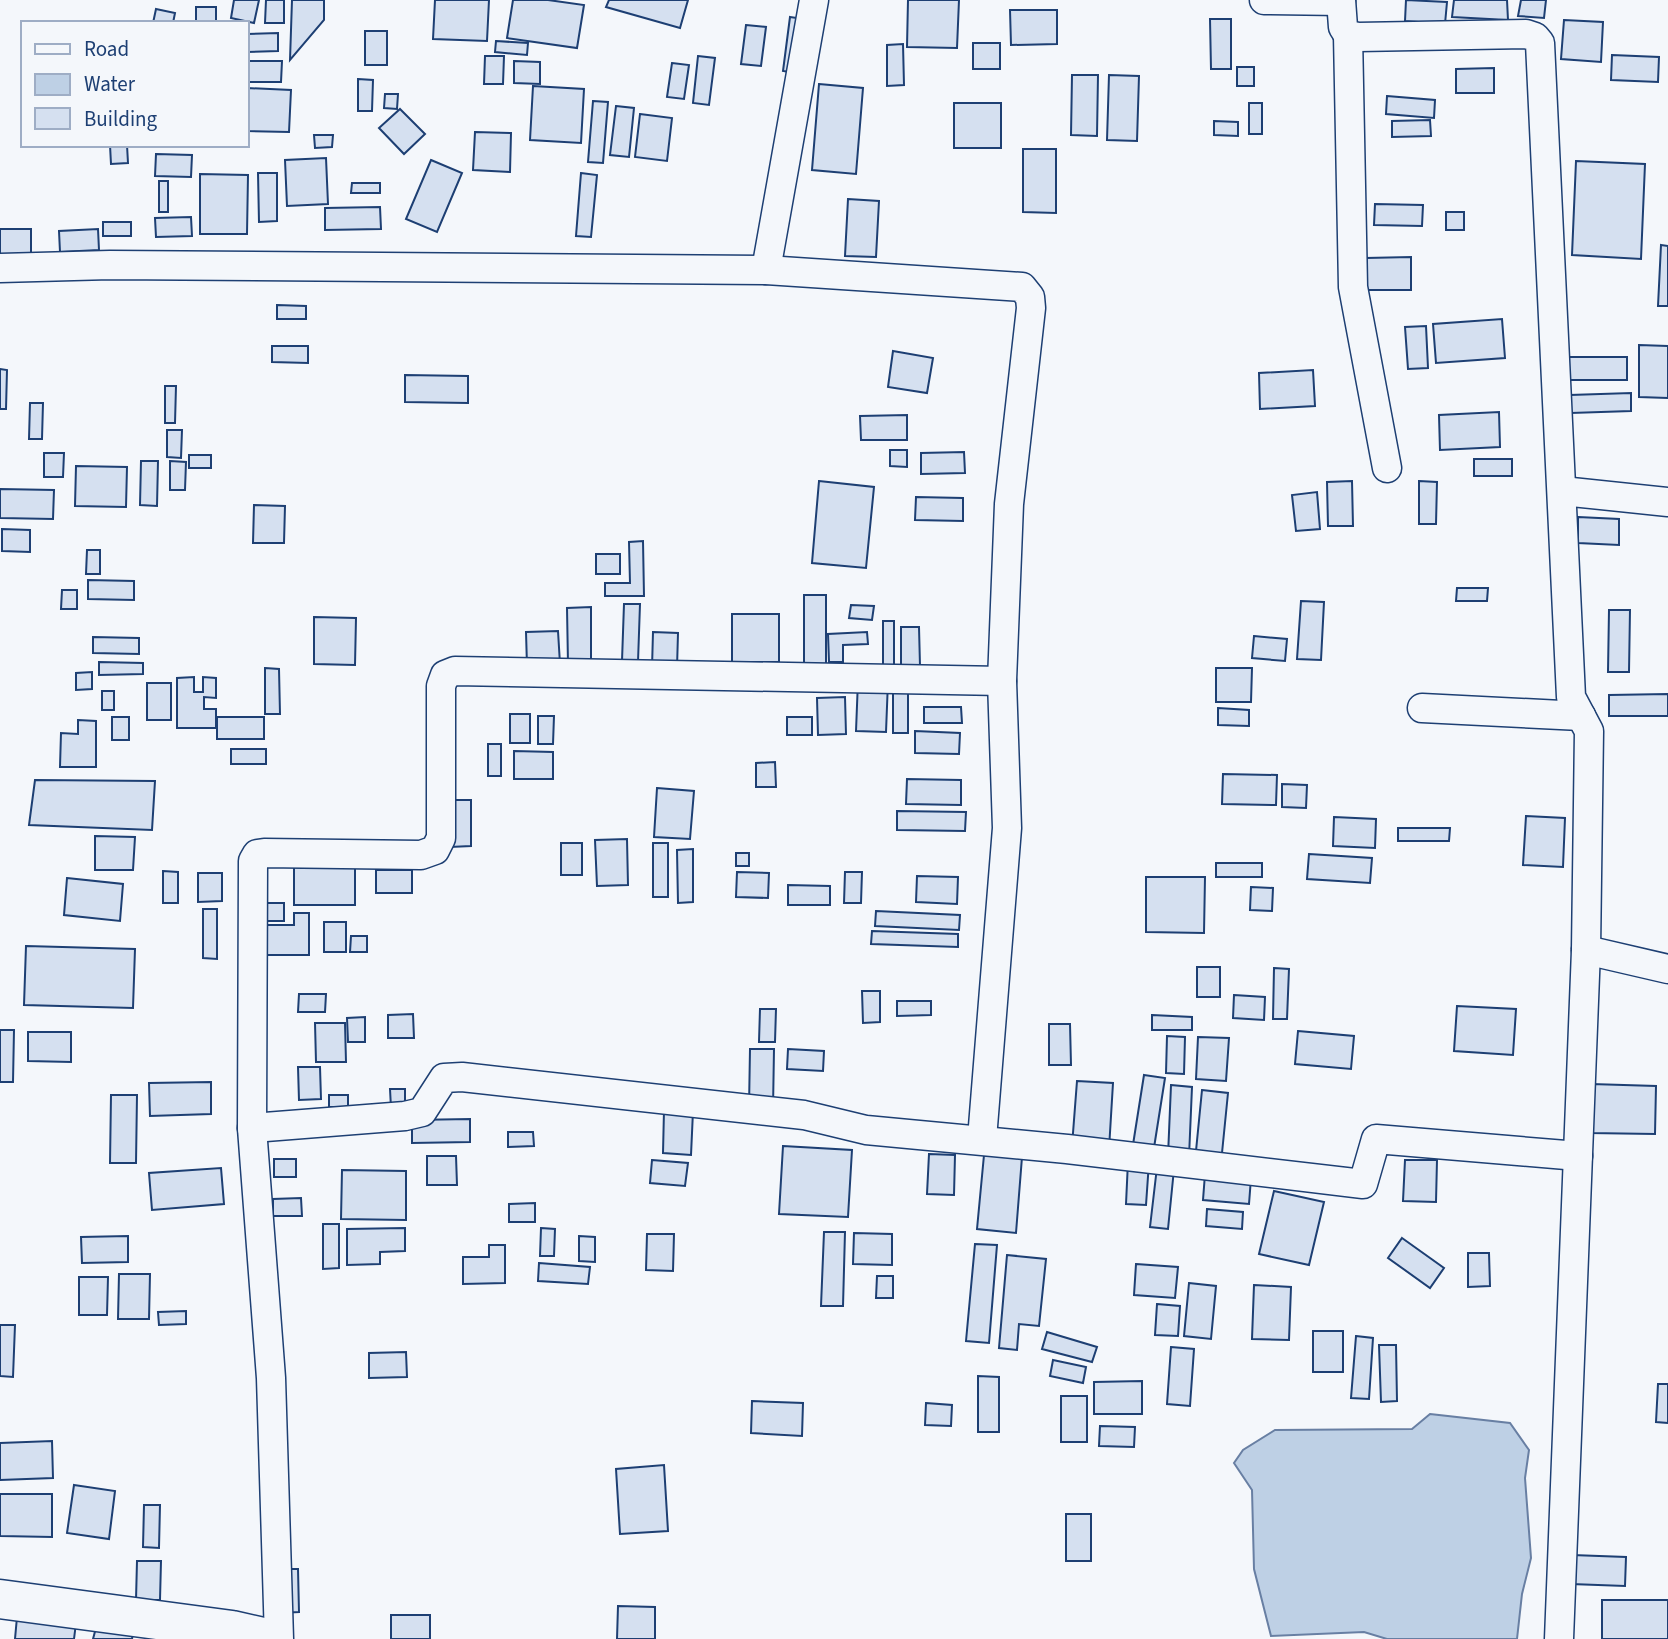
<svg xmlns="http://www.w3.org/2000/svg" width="1668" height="1639" font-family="'Source Sans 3',sans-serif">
<rect width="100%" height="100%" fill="#f4f7fb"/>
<!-- water -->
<polygon fill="#bed0e5" stroke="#687fa3" stroke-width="2" points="1430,1414 1510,1423 1529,1450 1525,1478 1531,1558 1522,1594 1517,1639 1387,1639 1364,1632 1271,1636 1254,1569 1252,1490 1234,1463 1243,1450 1275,1430 1412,1429"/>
<!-- building -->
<g fill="#d5e0f0" stroke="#1d3f73" stroke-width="2">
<polygon points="234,0 259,0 254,23 231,18"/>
<polygon points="266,0 284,0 284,23 265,23"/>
<polygon points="292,0 324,0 324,20 290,60"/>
<polygon points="435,0 489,0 487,41 433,39"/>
<polygon points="513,0 548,0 584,5 577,48 507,38"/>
<polygon points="609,0 688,0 680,28 606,7"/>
<polygon points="908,0 959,0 957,48 907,47"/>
<polygon points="1406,0 1447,2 1445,24 1405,21"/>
<polygon points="1454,0 1507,0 1508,20 1452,17"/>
<polygon points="1521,0 1546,0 1544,18 1518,16"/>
<rect x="196" y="7" width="20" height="16"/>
<polygon points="156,9 175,13 173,23 153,23"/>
<polygon points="1010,10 1057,10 1057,44 1011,45"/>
<polygon points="790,17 804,19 796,73 783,71"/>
<polygon points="1210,19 1231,19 1231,69 1211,69"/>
<polygon points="1564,20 1603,22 1601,62 1561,59"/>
<polygon points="746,25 766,27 761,66 741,64"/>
<rect x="365" y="31" width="22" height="34"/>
<polygon points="278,33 278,51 247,52 247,34"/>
<polygon points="496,41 528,43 527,55 495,52"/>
<rect x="973" y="43" width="27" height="26"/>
<polygon points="903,44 904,85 887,86 887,45"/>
<polygon points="1612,55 1659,57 1658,82 1611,80"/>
<polygon points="485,56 504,56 503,84 484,84"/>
<polygon points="698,56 715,58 709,105 693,103"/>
<polygon points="247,61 282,61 281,82 247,82"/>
<polygon points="514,61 540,62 540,84 514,83"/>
<polygon points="672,63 689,65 684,99 667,97"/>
<rect x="1237" y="67" width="17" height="19"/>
<polygon points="1494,68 1494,93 1456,93 1456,69"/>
<polygon points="1072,75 1098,75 1097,136 1071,135"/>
<polygon points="1109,75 1139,76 1137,141 1107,140"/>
<polygon points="358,79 373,80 372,111 358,111"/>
<polygon points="819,84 863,88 856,174 812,170"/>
<polygon points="533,86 584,89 581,143 530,140"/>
<polygon points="247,88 291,90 289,132 247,131"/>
<polygon points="385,94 398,94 397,109 384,108"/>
<polygon points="1387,96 1435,100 1434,118 1386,114"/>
<polygon points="593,101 608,102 603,163 588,162"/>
<rect x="954" y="103" width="47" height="45"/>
<rect x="1249" y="103" width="13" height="31"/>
<polygon points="616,106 634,108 629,157 610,155"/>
<polygon points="400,109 425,134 404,154 379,128"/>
<polygon points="640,114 672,118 667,161 635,157"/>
<polygon points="1430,120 1431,136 1392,137 1392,121"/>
<polygon points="1214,121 1238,122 1238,136 1214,135"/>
<polygon points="475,132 511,133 510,172 473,170"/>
<polygon points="314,135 333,135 332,147 315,148"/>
<polygon points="110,145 127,145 128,163 111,164"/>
<polygon points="1023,149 1056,149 1056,213 1023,212"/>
<polygon points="156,154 192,155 191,177 155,176"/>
<polygon points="326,158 328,204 287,206 285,160"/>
<polygon points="431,160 462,173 437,232 406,219"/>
<polygon points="1576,161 1645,164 1641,259 1572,255"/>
<polygon points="258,173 277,173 277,221 259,222"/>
<polygon points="581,173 597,175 591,237 576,236"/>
<polygon points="200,174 248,175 247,234 200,234"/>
<rect x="159" y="181" width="9" height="31"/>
<polygon points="352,183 380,183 380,193 351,193"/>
<polygon points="848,199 879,201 876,257 845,256"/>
<polygon points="1375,204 1423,205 1422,226 1374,225"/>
<polygon points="380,207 381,229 325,230 325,208"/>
<rect x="1446" y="212" width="18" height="18"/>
<polygon points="191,217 192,236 156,237 155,218"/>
<rect x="103" y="222" width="28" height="14"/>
<rect x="0" y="229" width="31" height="27"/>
<polygon points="98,229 99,250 60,252 59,231"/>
<polygon points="1661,245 1668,246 1668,306 1658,306"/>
<polygon points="1411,257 1411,290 1367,290 1366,258"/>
<polygon points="277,305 306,306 306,319 277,319"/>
<polygon points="1502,319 1505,358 1436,363 1433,324"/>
<polygon points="1426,326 1428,368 1408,369 1405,327"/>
<polygon points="1639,345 1668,346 1668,398 1639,397"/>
<polygon points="272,346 308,346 308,363 272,362"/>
<polygon points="893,351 933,358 927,393 888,387"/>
<rect x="1568" y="357" width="59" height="23"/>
<polygon points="0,369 7,370 6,409 0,409"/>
<polygon points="1313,370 1315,406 1260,409 1259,373"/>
<polygon points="405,375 468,376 468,403 405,402"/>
<polygon points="165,386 176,386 175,423 165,423"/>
<polygon points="1631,393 1631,411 1571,413 1570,395"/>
<polygon points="30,403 43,403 42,439 29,439"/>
<polygon points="1499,412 1500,447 1440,450 1439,415"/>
<polygon points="907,415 907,440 861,440 860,416"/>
<polygon points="167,430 182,430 181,458 167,457"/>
<polygon points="890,450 907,450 907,467 890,466"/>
<polygon points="964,452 965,473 921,474 921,453"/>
<polygon points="44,453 64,453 63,477 44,477"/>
<rect x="189" y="455" width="22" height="13"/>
<rect x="1474" y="459" width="38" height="17"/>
<polygon points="141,461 158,461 157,506 140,505"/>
<polygon points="170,461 186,462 185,490 170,490"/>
<polygon points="76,466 127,467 126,507 75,506"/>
<polygon points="819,481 874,487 866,568 812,563"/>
<polygon points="1352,481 1353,526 1328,526 1327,482"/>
<polygon points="1419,481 1437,482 1436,524 1419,524"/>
<polygon points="0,489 54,490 53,519 0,518"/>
<polygon points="1317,492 1320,529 1296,531 1292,495"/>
<polygon points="916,497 963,498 963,521 915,520"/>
<polygon points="254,505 285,506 284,543 253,543"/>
<polygon points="1578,517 1619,519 1619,545 1578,543"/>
<polygon points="2,529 30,530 30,552 2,551"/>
<polygon points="643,541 644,596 605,596 605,583 630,583 629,542"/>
<polygon points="87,550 100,550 100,574 86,574"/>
<rect x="596" y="554" width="24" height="20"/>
<polygon points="88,580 134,581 134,600 88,599"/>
<polygon points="1457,588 1488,588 1487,601 1456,601"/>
<polygon points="62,590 77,590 77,609 61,609"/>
<rect x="804" y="595" width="22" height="71"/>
<polygon points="1301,601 1324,602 1321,660 1297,659"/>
<polygon points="624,604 640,604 638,662 622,661"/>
<polygon points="851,605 874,606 872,620 849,618"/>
<polygon points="591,607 591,664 568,664 567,608"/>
<polygon points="1609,610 1630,610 1629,672 1608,672"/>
<rect x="732" y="614" width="47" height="48"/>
<polygon points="314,617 356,618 355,665 314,664"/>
<rect x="883" y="621" width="11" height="48"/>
<polygon points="901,627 919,627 920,666 901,666"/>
<polygon points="558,631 560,664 527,666 526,632"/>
<polygon points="653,632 678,633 677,668 652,668"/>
<polygon points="867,632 868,644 843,645 843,662 829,662 828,634"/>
<polygon points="1254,636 1287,639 1285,661 1252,658"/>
<polygon points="93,637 139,638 139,654 93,653"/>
<polygon points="99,662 143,663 143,674 99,675"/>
<polygon points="265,668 279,669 280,714 265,714"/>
<polygon points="1216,668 1252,668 1251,702 1216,702"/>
<polygon points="92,672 92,689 76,690 76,673"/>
<polygon points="194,677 194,692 203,692 203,677 216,678 216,698 204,697 204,709 216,709 216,728 177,728 177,678"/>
<polygon points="858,680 888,681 886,732 856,731"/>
<rect x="893" y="680" width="15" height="53"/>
<rect x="147" y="683" width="24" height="37"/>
<rect x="102" y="691" width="12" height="19"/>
<polygon points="1668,694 1668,716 1609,716 1609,695"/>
<polygon points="845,697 846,734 818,735 817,698"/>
<polygon points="924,707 961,707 962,723 924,723"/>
<polygon points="1218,708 1249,710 1249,726 1218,725"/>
<rect x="510" y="714" width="20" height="29"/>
<polygon points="538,716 554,716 553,744 538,744"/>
<rect x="112" y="717" width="17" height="23"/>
<rect x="217" y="717" width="47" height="22"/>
<rect x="787" y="717" width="25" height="18"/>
<polygon points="78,720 96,721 96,767 60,767 61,733 78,734"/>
<polygon points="915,731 960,733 959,754 915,753"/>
<rect x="488" y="744" width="13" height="32"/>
<rect x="231" y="749" width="35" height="15"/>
<polygon points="514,751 553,752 553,779 514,779"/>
<polygon points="775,762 776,787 756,787 756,763"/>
<polygon points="1223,774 1277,775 1276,805 1222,804"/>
<polygon points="907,779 961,780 961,805 906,804"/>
<polygon points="35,780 155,781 152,830 29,825"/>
<polygon points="1282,784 1307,785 1306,808 1282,807"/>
<polygon points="657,788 694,791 690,839 654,837"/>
<polygon points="450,800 471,800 471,846 450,847"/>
<polygon points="897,811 966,812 965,831 897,830"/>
<polygon points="1526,816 1565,818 1563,867 1523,865"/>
<polygon points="1334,817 1376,819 1375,848 1333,846"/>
<polygon points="1398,828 1450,828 1449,841 1398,841"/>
<polygon points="95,836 135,837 133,870 95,870"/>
<polygon points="627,839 628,885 597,886 595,840"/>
<rect x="561" y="843" width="21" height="32"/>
<rect x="653" y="843" width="15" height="54"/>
<polygon points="693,849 693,902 678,903 677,850"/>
<rect x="736" y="853" width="13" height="13"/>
<polygon points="1309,854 1372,858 1370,883 1307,879"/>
<rect x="294" y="860" width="61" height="45"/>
<rect x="1216" y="863" width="46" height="14"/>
<rect x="376" y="870" width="36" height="23"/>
<polygon points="163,871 178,872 178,903 163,903"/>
<polygon points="737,872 769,873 768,898 736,897"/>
<polygon points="845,872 862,872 861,903 844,903"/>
<polygon points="198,873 222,873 222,901 198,902"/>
<polygon points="917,876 958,877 957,904 916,902"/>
<polygon points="1146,877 1205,877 1204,933 1146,932"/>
<polygon points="67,878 123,884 120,921 64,915"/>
<polygon points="788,885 830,886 830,905 788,905"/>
<polygon points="1251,887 1273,888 1272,911 1250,910"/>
<polygon points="265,903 284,903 284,921 266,921"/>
<polygon points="203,909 217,909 217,959 203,958"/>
<polygon points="876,911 960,915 959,930 875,926"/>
<polygon points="294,913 309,913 309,955 267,955 267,925 294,925"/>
<rect x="324" y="922" width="22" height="30"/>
<polygon points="872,931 958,934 958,947 871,944"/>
<polygon points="351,936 367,936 367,952 350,952"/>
<polygon points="26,946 135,949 133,1008 24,1005"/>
<rect x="1197" y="967" width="23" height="30"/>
<polygon points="1274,968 1289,969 1287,1019 1273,1019"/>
<polygon points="862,991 880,991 880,1022 863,1023"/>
<polygon points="299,994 326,994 325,1012 298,1012"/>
<polygon points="1234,995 1265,997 1264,1020 1233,1018"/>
<polygon points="897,1001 931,1001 931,1015 897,1016"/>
<polygon points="1457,1006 1516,1009 1513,1055 1454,1051"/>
<polygon points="760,1009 776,1009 775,1042 759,1042"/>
<polygon points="413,1014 414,1038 388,1038 388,1015"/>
<polygon points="1152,1015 1192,1017 1192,1030 1152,1030"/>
<polygon points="365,1017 365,1042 348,1042 347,1018"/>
<polygon points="315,1023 345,1023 346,1062 316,1062"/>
<polygon points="1049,1024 1070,1024 1071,1065 1049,1065"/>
<polygon points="0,1030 14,1030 13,1082 0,1082"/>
<polygon points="1298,1031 1354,1036 1351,1069 1295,1064"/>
<polygon points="28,1032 71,1032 71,1062 28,1061"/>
<polygon points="1167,1036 1185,1037 1184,1074 1166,1073"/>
<polygon points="1198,1037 1229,1038 1226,1081 1196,1079"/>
<polygon points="750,1049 774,1049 773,1109 749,1108"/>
<polygon points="788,1049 824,1051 823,1071 787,1069"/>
<polygon points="298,1067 320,1067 321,1099 299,1100"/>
<polygon points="1144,1075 1165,1078 1153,1154 1132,1151"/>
<polygon points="1077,1081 1113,1083 1109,1149 1072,1146"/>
<polygon points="211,1082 211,1114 150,1116 149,1083"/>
<polygon points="1591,1084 1656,1086 1655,1134 1589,1133"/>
<polygon points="1171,1085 1192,1087 1189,1157 1168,1156"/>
<polygon points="390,1089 405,1089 405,1107 391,1108"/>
<polygon points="1202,1090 1228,1093 1221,1163 1195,1161"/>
<polygon points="111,1095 137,1095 136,1163 110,1163"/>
<rect x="329" y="1095" width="19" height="12"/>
<polygon points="664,1110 693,1111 691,1155 663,1153"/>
<polygon points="470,1119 470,1142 412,1143 412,1120"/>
<polygon points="508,1132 533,1132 534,1146 508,1147"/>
<polygon points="783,1146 852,1150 848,1217 779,1214"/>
<polygon points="929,1154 955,1155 954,1195 927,1194"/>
<polygon points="984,1155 1022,1157 1016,1233 977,1229"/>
<polygon points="427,1156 456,1156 457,1185 427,1185"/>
<rect x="274" y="1159" width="22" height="18"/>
<polygon points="652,1160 688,1163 685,1186 650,1183"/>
<polygon points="1405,1160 1437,1160 1436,1202 1403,1201"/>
<polygon points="1128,1161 1149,1162 1146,1205 1126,1204"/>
<polygon points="1157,1167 1174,1169 1168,1229 1150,1227"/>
<polygon points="221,1168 224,1204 152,1210 149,1173"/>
<polygon points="342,1170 406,1171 406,1220 341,1219"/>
<polygon points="1205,1174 1251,1178 1249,1204 1203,1200"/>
<polygon points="1274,1191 1324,1202 1309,1265 1259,1254"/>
<polygon points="301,1198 302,1216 273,1216 273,1199"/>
<polygon points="535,1203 535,1222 509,1222 509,1204"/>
<polygon points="1207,1209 1243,1212 1242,1229 1206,1226"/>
<polygon points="323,1224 339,1224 339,1268 323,1269"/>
<polygon points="405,1228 405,1251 380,1252 380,1264 347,1265 347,1229"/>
<polygon points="541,1228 555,1229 554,1256 540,1256"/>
<polygon points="824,1232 845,1232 843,1306 821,1306"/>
<polygon points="854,1233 892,1234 892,1265 853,1264"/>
<polygon points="647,1234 674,1234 673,1271 646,1270"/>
<polygon points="128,1236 128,1262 82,1263 81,1237"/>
<polygon points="579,1236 595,1237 595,1262 579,1261"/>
<polygon points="1402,1238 1444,1268 1430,1288 1388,1258"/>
<polygon points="975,1244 997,1245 989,1343 966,1341"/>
<polygon points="489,1245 505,1245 505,1283 463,1284 463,1257 489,1257"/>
<polygon points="1468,1253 1489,1253 1490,1286 1468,1287"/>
<polygon points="1007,1255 1046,1259 1039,1326 1019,1324 1017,1350 999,1348"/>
<polygon points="539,1263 590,1267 588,1284 538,1281"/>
<polygon points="1136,1264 1178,1267 1175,1298 1134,1295"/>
<polygon points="119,1274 150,1274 149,1319 118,1319"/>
<polygon points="877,1276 893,1276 893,1298 876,1298"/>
<polygon points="79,1277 108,1277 107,1315 79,1315"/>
<polygon points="1189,1283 1216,1286 1211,1339 1184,1336"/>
<polygon points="1254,1285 1291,1287 1289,1340 1252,1339"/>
<polygon points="1157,1304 1180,1306 1178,1336 1155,1335"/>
<polygon points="186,1311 186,1324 159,1325 158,1312"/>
<polygon points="0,1325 15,1325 13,1377 0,1376"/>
<rect x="1313" y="1331" width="30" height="41"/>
<polygon points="1047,1332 1097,1347 1092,1362 1042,1349"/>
<polygon points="1356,1336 1373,1338 1369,1399 1351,1398"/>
<polygon points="1379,1345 1396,1345 1397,1401 1381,1402"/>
<polygon points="1171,1347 1194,1349 1190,1406 1167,1404"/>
<polygon points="406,1352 407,1377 369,1378 369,1353"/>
<polygon points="1053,1360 1086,1367 1083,1383 1050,1376"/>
<polygon points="978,1376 999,1377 999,1432 978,1432"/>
<polygon points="1142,1381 1142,1414 1094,1414 1094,1382"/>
<polygon points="1658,1384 1668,1384 1668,1423 1656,1422"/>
<rect x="1061" y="1396" width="26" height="46"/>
<polygon points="752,1401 803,1403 802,1436 751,1433"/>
<polygon points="926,1403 952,1405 951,1426 925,1425"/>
<polygon points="1100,1426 1135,1427 1134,1447 1099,1446"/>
<polygon points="52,1441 53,1478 0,1480 0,1443"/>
<polygon points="664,1465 668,1531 620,1534 616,1469"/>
<polygon points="74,1485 115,1491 109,1539 67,1533"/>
<polygon points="0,1494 52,1494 52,1537 0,1536"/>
<polygon points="144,1505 160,1505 159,1548 143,1547"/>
<rect x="1066" y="1514" width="25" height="47"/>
<polygon points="1572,1555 1626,1557 1625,1586 1571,1584"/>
<polygon points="137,1561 161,1561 160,1600 136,1600"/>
<polygon points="278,1569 298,1569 299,1612 279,1613"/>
<rect x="1602" y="1600" width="66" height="39"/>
<polygon points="618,1606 655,1607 655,1639 617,1639"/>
<rect x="391" y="1615" width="39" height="24"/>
<polygon points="17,1617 76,1623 74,1639 15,1639"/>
<polygon points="97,1624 133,1633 132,1639 93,1639"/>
</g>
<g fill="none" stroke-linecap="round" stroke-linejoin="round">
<!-- street casing -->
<g stroke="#1d3f73" stroke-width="31">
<g id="street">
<polyline points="1264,0 1341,1"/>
<polyline points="1341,0 1343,27 1348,35 1358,37 1526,34 1535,37 1540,43 1571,697 1589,731 1586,950 1559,1639"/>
<polyline points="1348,35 1353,287 1387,468"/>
<polyline points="0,268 110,265 766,270 1022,287 1030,297 1031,308 1009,504 1002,681 1007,828 982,1139"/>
<polyline points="766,270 814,0"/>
<polyline points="1562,491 1668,502"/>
<polyline points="1422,708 1581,716"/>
<polyline points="1586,950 1668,969"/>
<polyline points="252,1128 405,1116 422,1112 444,1078 462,1077 804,1115 866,1130 1067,1149 1363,1184 1376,1139 1578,1156"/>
<polyline points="279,1639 271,1378 252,1128 253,861 257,854 264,853 421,855 435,850 441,838 441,686 445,675 455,671 1002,681"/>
</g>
</g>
<!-- secondary casing -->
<g stroke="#1d3f73" stroke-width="41">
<polyline id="secondary" points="0,1599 232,1630 272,1639"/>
</g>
<!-- street -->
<use href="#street" stroke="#f4f7fb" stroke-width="28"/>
<!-- secondary -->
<use href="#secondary" stroke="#f4f7fb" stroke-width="38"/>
</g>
<!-- legend -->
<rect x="21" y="21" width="228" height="126" fill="#f4f7fb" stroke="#9eadc5" stroke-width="2"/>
<rect x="35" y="44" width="35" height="10" fill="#f4f7fb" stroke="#9eadc5" stroke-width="2"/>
<text x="84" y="56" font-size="21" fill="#1d3f73">Road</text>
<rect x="35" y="74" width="35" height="21" fill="#bed0e5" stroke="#9eadc5" stroke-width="2"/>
<text x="84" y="91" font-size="21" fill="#1d3f73">Water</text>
<rect x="35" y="108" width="35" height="21" fill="#d5e0f0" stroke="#9eadc5" stroke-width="2"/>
<text x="84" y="126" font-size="21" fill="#1d3f73">Building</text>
</svg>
